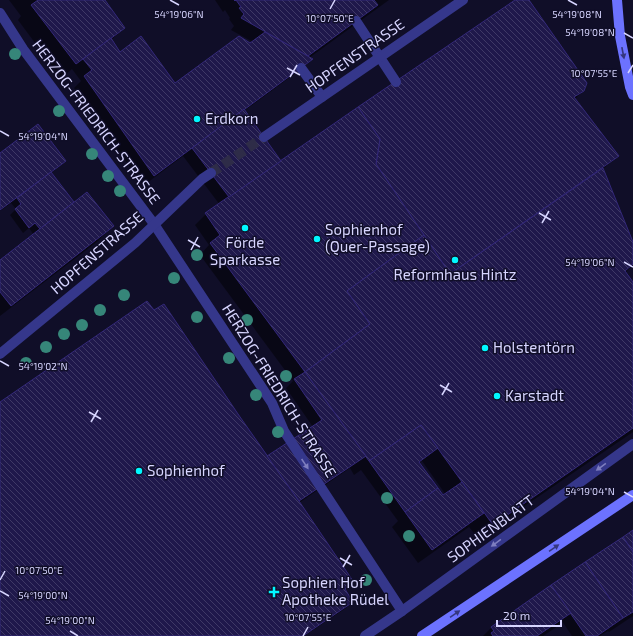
<svg xmlns="http://www.w3.org/2000/svg" width="633" height="636" font-family="'Exo 2',sans-serif">
<defs>
<pattern id="building-back-hatch" width="6" height="6" patternUnits="userSpaceOnUse"><rect width="6" height="6" fill="#1f184b"/><path d="M-1 5l2 2M0 0l6 6M5-1l2 2" fill="none" stroke="#3f3966"/></pattern>
</defs>
<rect width="100%" height="100%" fill="#100e28"/>
<!-- shadow -->
<g fill="#0007" fill-rule="evenodd">
<path d="M9 0H103L124 28 111 40 120 53 175 85 253 42 231 30 234 26 229 19 230 18 225 10 223 12 215 0H389L309 58 312 59 301 69 244 111 281 162 516 0H528L584 90 575 99 617 156 602 170 633 245V265L625 273 633 284V432L478 538 469 527 418 563 392 527 398 521 361 470 354 475 350 468 299 503 351 602 346 608 304 636H0V403L267 457 313 427 286 388 293 381 200 255 209 245 195 225 206 214 220 205 183 156 143 186 74 88 81 81 72 69 61 78 18 20 21 16ZM422 461 446 495 443 497 419 463Z"/>
<polygon points="0,154 64,161 51,173 74,204 112,226 98,241 0,316 0,261 34,235 29,228 23,233 10,215 16,209 11,203 0,211"/>
<polygon points="633,531 633,616 609,632 608,631 600,636 572,636 562,621 555,628 543,636 483,636 491,628"/>
</g>
<!-- building -->
<g fill="url(#building-back-hatch)" stroke="#332879">
<polygon points="38,0 105,0 125,28 76,64 31,5"/>
<polygon points="234,0 374,0 378,5 308,56 241,18 244,14 239,8 241,7 236,0 235,1"/>
<polygon points="515,0 529,0 587,83 584,91 574,97 619,156 450,274 376,164 380,139 358,107"/>
<polygon points="265,32 313,59 154,176 84,76 92,70 83,59 111,38 120,52 141,36 175,83 239,36 250,43"/>
<polygon points="358,107 380,139 376,164 424,235 347,291 370,324 305,372 210,243 220,235 205,213"/>
<polygon points="244,109 281,161 229,197 192,148"/>
<polygon points="38,124 66,161 0,210 0,153"/>
<polygon points="603,168 633,242 633,264 625,271 633,282 633,428 493,525 421,425 369,461 305,372 370,324 347,291 424,235 450,274"/>
<polygon points="51,172 74,202 40,229 35,223 29,228 15,209 21,204 17,198"/>
<polygon points="87,192 114,226 11,306 0,292 0,260"/>
<polygon points="147,301 154,310 164,304 238,414 299,501 353,581 345,589 353,602 303,636 0,636 0,402"/>
<polygon points="305,372 366,456 299,501 267,456 322,420 294,379"/>
<polygon points="421,425 438,448 419,462 438,488 405,512 369,461"/>
<polygon points="462,482 484,513 432,550 405,512 438,488 443,495"/>
<polygon points="633,530 633,552 623,537"/>
<polygon points="623,537 633,552 633,612 623,618 585,562"/>
<polygon points="585,562 623,618 597,636 586,636 551,585"/>
<polygon points="551,585 571,613 537,636 493,636 491,633 494,631 491,627"/>
</g>
<g fill="none" stroke-linecap="round" stroke-linejoin="round">
<!-- street-tunnel -->
<polyline stroke="#2e2c48" stroke-width="10" stroke-dasharray="10 5" stroke-linecap="butt" points="211,173 264,137"/>
<!-- lane -->
<g stroke="#35378b" stroke-width="10">
<polyline points="356,21 396,82"/>
<polyline points="301,68 322,97"/>
</g>
<!-- street -->
<g stroke="#35378b" stroke-width="10">
<polyline points="0,13 23,49 154,224 272,403 284,431 402,611"/>
<polyline points="264,137 463,0"/>
<polyline points="0,354 135,243 202,179 211,173"/>
<polyline points="365,636 402,611 633,444"/>
</g>
<!-- secondary -->
<g stroke="#6c72ff" stroke-width="10">
<polyline points="617,0 620,36 630,87 633,95"/>
<polyline points="422,636 633,495"/>
</g>
</g>
<!-- trees -->
<g fill="#368679">
<circle cx="15" cy="54" r="6"/>
<circle cx="59" cy="111" r="6"/>
<circle cx="92" cy="154" r="6"/>
<circle cx="108" cy="176" r="6"/>
<circle cx="120" cy="191" r="6"/>
<circle cx="197" cy="255" r="6"/>
<circle cx="174" cy="278" r="6"/>
<circle cx="124" cy="295" r="6"/>
<circle cx="100" cy="310" r="6"/>
<circle cx="197" cy="317" r="6"/>
<circle cx="247" cy="320" r="6"/>
<circle cx="82" cy="325" r="6"/>
<circle cx="64" cy="334" r="6"/>
<circle cx="46" cy="347" r="6"/>
<circle cx="229" cy="358" r="6"/>
<circle cx="26" cy="363" r="6"/>
<circle cx="286" cy="376" r="6"/>
<circle cx="256" cy="395" r="6"/>
<circle cx="278" cy="432" r="6"/>
<circle cx="387" cy="498" r="6"/>
<circle cx="409" cy="536" r="6"/>
<circle cx="366" cy="580" r="6"/>
</g>
<!-- one-way arrows -->
<defs><path id="oneway-solid" d="M-6-.8H1V-3.2L6.5 0L1 3.2V.8H-6Z"/></defs>
<g fill="#35367e">
<use href="#oneway-solid" transform="translate(623 53) rotate(79)"/>
<use href="#oneway-solid" transform="translate(554 548) rotate(-34)"/>
<use href="#oneway-solid" transform="translate(455 614) rotate(-34)"/>
</g>
<g fill="#7e7ebf">
<use href="#oneway-solid" transform="translate(305 464) rotate(56)"/>
<use href="#oneway-solid" transform="translate(601 467) rotate(144)"/>
<use href="#oneway-solid" transform="translate(496 543) rotate(144)"/>
</g>
<!-- ticks -->
<path fill="none" stroke="#d7d5ff" stroke-width="1.5" d="M170 0 179 5M568 0 577 5M330 9 335 0M624 33 633 38M287 68 300 75M628 73 633 65M290 77 297 65M0 131 9 136M539 213 551 220M542 223 549 211M188 240 200 247M191 250 198 237M624 262 633 267M0 361 9 366M440 385 452 392M442 395 449 383M89 412 101 419M91 422 98 410M624 492 633 497M340 558 352 565M343 567 350 555M0 580 5 571M0 591 9 596M70 631 78 636M303 636 308 627"/>
<!-- markers -->
<g fill="#01f7ff" stroke="#100e28" stroke-width="1.5">
<circle cx="197" cy="119" r="4"/>
<circle cx="245" cy="228" r="4"/>
<circle cx="317" cy="239" r="4"/>
<circle cx="455" cy="260" r="4"/>
<circle cx="485" cy="348" r="4"/>
<circle cx="497" cy="396" r="4"/>
<circle cx="139" cy="471" r="4"/>
<path d="M272 586h4v4h4v4h-4v4h-4v-4h-4v-4h4z"/>
</g>
<g text-anchor="middle" stroke-width="3" stroke-linejoin="round" paint-order="stroke">
<!-- street labels -->
<g font-size="15" fill="#d7d5ff" stroke="#100e28">
<text transform="translate(355 56) rotate(-35)" y="5">HOPFENSTRASSE</text>
<text transform="translate(96 122) rotate(53)" y="5">HERZOG-FRIEDRICH-STRASSE</text>
<text transform="translate(97 253) rotate(-41)" y="5">HOPFENSTRASSE</text>
<text transform="translate(279 391) rotate(58)" y="5">HERZOG-FRIEDRICH-STRASSE</text>
<text transform="translate(491 529) rotate(-36)" y="5">SOPHIENBLATT</text>
</g>
<!-- poi labels -->
<g font-size="15" fill="#d7d5ff" stroke="#100e28" text-anchor="start">
<text x="205" y="124">Erdkorn</text>
<text x="325" y="235">Sophienhof<tspan x="325" dy="17">(Quer-Passage)</tspan></text>
<text x="245" y="248" text-anchor="middle">Förde<tspan x="245" dy="17">Sparkasse</tspan></text>
<text x="455" y="280" text-anchor="middle">Reformhaus Hintz</text>
<text x="493" y="353">Holstentörn</text>
<text x="505" y="401">Karstadt</text>
<text x="147" y="476">Sophienhof</text>
<text x="282" y="588">Sophien Hof<tspan x="282" dy="17">Apotheke Rüdel</tspan></text>
</g>
</g>
<g font-size="10" text-anchor="middle" fill="#d7d5ff" stroke="#100e28" stroke-width="3" stroke-linejoin="round" paint-order="stroke">
<text x="179" y="18">54°19'06"N</text>
<text x="577" y="18">54°19'08"N</text>
<text x="330" y="22">10°07'50"E</text>
<text x="590" y="36">54°19'08"N</text>
<text x="594" y="77">10°07'55"E</text>
<text x="43" y="140">54°19'04"N</text>
<text x="590" y="266">54°19'06"N</text>
<text x="43" y="370">54°19'02"N</text>
<text x="590" y="495">54°19'04"N</text>
<text x="39" y="574">10°07'50"E</text>
<text x="43" y="599">54°19'00"N</text>
<text x="308" y="621">10°07'55"E</text>
<text x="70" y="624">54°19'00"N</text>
</g>
<!-- scale -->
<path d="M497 620v6h64v-6" fill="none" stroke="#d7d5ff" stroke-width="2"/>
<text x="503" y="620" font-size="12" fill="#d7d5ff" stroke="#100e28" stroke-width="3" paint-order="stroke">20 m</text>
</svg>
